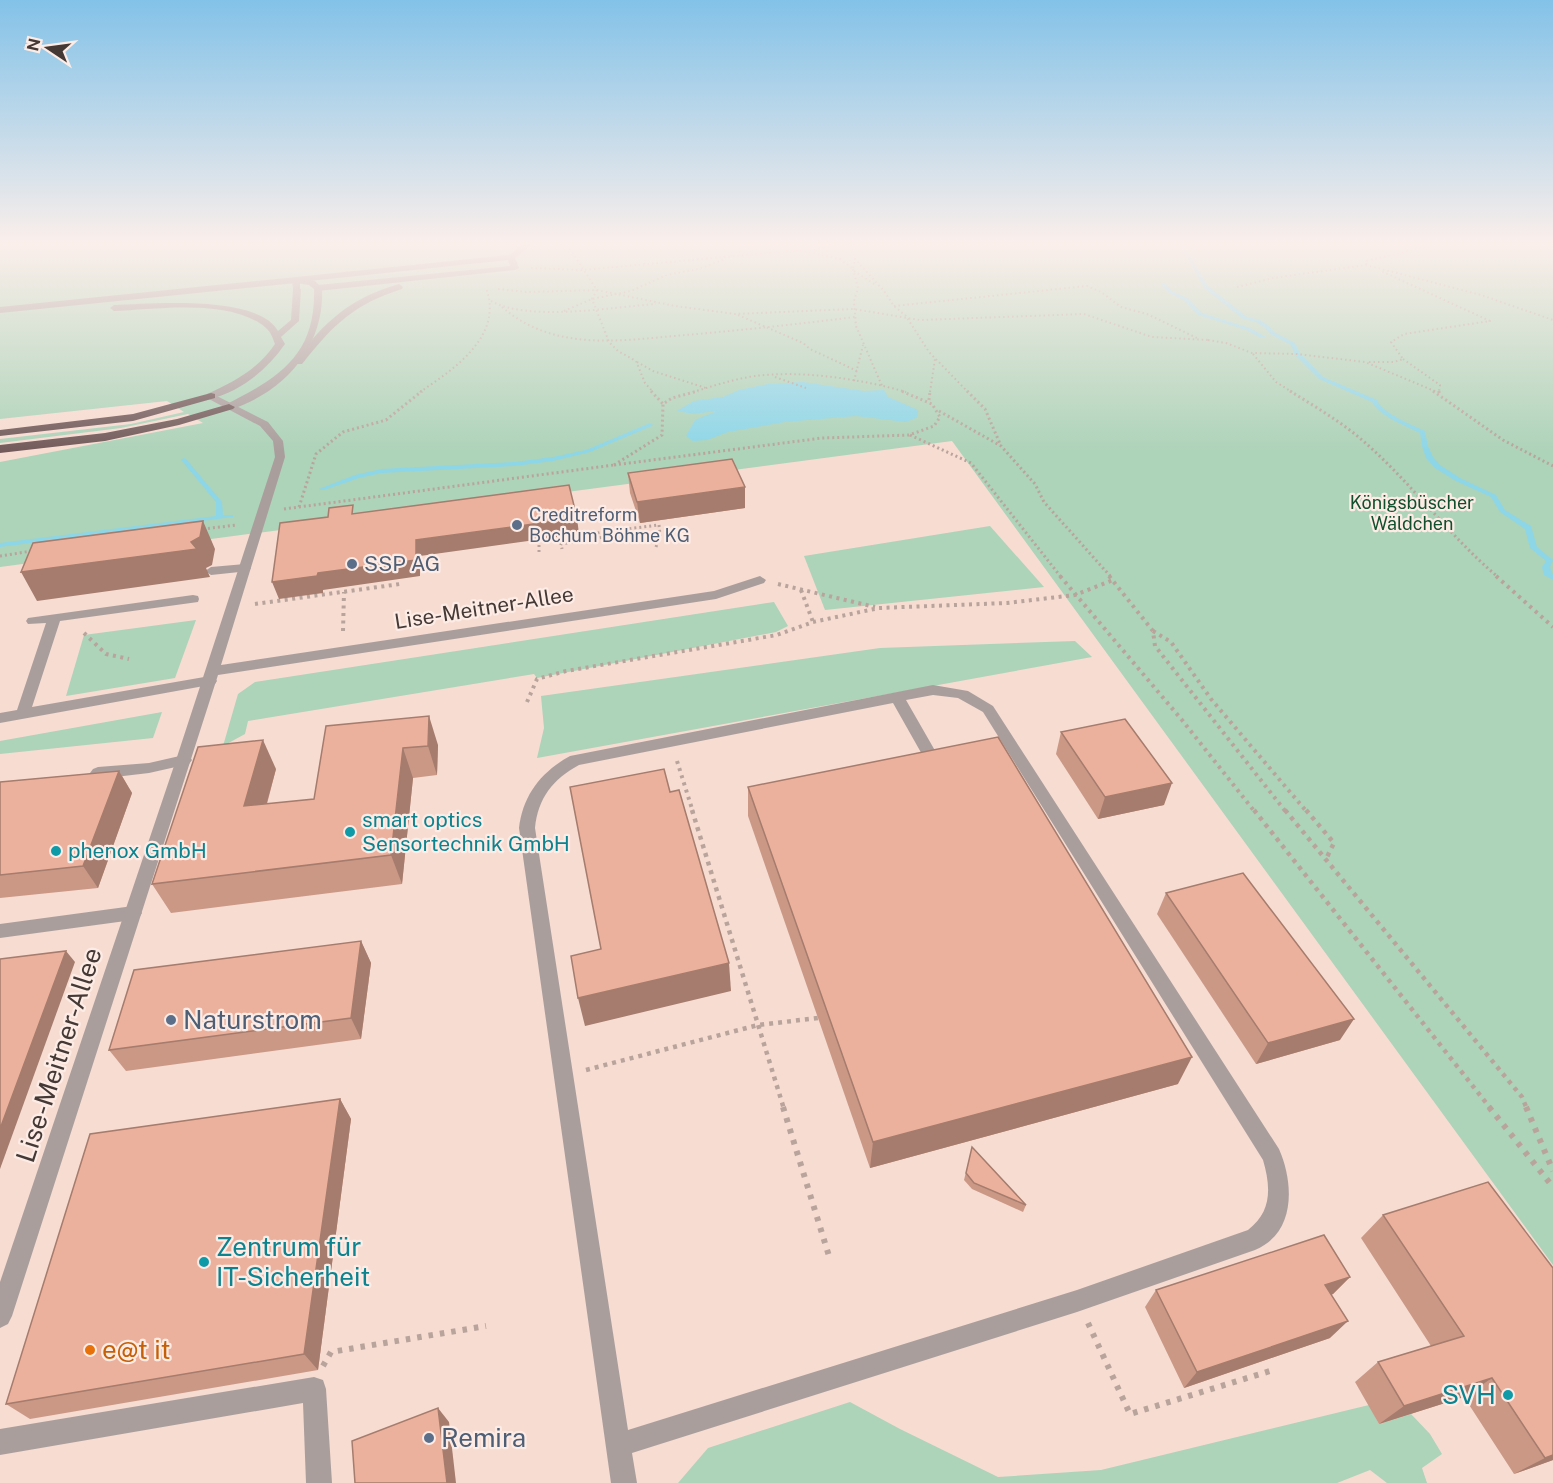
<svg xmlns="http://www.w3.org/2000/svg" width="1553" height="1483" font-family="'Public Sans',sans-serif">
<rect width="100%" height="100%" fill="#f7dcd2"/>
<!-- green -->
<g fill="#add3b9">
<polygon points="0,245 1553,245 1553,1265 952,441 0,567 0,462 203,423 188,414 121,428 0,443 0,439 131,424 184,412 167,401 0,419"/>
<polygon points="990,526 1044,587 825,610 804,556"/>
<polygon points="774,602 788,626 776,632 537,678 534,674 248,721 245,734 223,746 238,694 255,682"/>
<polygon points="196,620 175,678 66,696 84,635"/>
<polygon points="1075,641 1092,657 537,758 544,728 541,696 880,648"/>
<polygon points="162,712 153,738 0,754 0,741"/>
<polygon points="850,1402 900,1429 998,1477 1101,1470 1369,1405 1379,1424 1411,1414 1430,1434 1442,1454 1422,1468 1427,1483 1387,1483 1370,1470 1337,1483 678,1483 708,1448"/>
</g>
<!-- water -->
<polygon fill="#8dd6e7" points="803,382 864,391 884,390 888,397 918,410 918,417 906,422 856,416 785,422 728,432 707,440 693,441 686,436 695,420 717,411 693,414 677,411 694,401 723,397 739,390 768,384"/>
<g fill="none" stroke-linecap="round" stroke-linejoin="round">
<!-- stream -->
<g fill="#8dd6e7" fill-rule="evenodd">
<path d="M1180 245H1184L1208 286 1247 317 1260 320 1269 326 1274 332 1295 343 1300 353 1323 377 1377 400C1382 413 1412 425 1425 431L1428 446 1433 457 1440 465 1460 478 1496 495 1505 510 1531 526 1537 547 1553 560 1550 567 1553 575V580L1544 575 1542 567 1546 561 1530 548 1525 529 1500 512 1491 497 1456 481 1435 468 1426 458 1422 446 1420 433C1406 426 1379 416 1372 402L1319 379 1295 355 1291 345 1270 334 1265 328 1256 322 1243 319 1204 288Z"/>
<polygon points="1162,284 1166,284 1172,291 1189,299 1202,313 1250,328 1266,337 1261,338 1246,330 1198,315 1185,301 1169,293 1161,285"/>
<polygon points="650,423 653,425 652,426 590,452 553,461 515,466 382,473 359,478 324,490 320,490 319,489 355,475 382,469 515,462 553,457 586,450"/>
<polygon points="184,458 186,459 222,502 223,515 233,515 233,517 0,547 0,543 216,516 216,502 182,461 181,460"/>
</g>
<!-- path-far4 -->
<g stroke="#b9a49c" stroke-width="2" stroke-dasharray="1.5 3" stroke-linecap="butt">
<polyline points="567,245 597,290 592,299 609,342 618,351 636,361 645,383 653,392"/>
<polyline points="851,245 855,259 884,291 894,306 906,316 929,352 968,392"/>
<polyline points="814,250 837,245"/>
<polyline points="1366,265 1366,261 1434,245"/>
<polyline points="531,268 583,270 799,250 840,259 853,269 855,259"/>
<polyline points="853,269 858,288 854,301 856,326 882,386"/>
<polyline points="854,271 876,285"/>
<polyline points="1237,287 1273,278 1366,265 1481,295 1553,320"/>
<polyline points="498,289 527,292 597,290 675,306 735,314 853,309 920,320 1084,314 1152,337 1209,340"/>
<path d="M491 301C529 322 612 307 656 304"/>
<polyline points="894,306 1087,286 1101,292 1121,307 1147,314 1197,338"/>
<path d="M502 307C555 353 622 340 686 335 743 330 799 324 855 317"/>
<polyline points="564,311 592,299 631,291 667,275 702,268 725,259"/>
<polyline points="738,315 803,343 810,349 857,371"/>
<polyline points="1208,340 1226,343 1252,353 1297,354 1365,362 1437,392"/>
<polyline points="1253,354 1276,382 1292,392"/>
<polyline points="1403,359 1440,385 1439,392"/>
<polyline points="637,362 653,371 706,388"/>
<polyline points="1369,362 1394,362 1403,359 1391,342 1404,334 1490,321 1381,271"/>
<polyline points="775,377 806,388"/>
<polyline points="854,381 863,345"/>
<path d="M420 392C454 369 504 336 486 288"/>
<path d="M693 392C713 386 734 379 755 376 801 370 862 379 906 392"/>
<polyline points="930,392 935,359"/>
</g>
<!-- path-far3 -->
<g stroke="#b9a49c" stroke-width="3" stroke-dasharray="2 3" stroke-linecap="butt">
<polyline points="651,391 663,404"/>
<polyline points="967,391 985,409 1001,446"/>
<path d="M1290 391C1314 406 1340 421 1362 440 1411 482 1449 536 1498 577"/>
<polyline points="1433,391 1503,440 1553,466"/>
<polyline points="1439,393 1439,391"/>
<polyline points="929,400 930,391"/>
<polyline points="939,411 1001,446 1035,484 1044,502 1111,577"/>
<polyline points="910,435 971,463 1061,577"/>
<polyline points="614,465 662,435 663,404 672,398 698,391"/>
<polyline points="614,465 822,438 909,435 934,426 940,417 932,404 901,391"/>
<polyline points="299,507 316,454 343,432 386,420 422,391"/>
<polyline points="284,509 614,465"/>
<polygon points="659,525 660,535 621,540 619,530"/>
<polyline points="203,529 237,525"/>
<polyline points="656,547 660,535"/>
<polyline points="539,552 539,541 604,532 605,537 561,544 562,549"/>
<polyline points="0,556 32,551"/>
</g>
<!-- path-far2 -->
<g stroke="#b9a49c" stroke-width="4" stroke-dasharray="3 4.5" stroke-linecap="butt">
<polyline points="1060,576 1182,720 1255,812"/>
<polyline points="1109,576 1153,631 1155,646 1286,812"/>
<polyline points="1496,576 1553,627"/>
<polyline points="778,584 875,607"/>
<polyline points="801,590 813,622"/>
<polyline points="255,604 400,584"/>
<polyline points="343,631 344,592"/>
<polyline points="1153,631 1171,642 1211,699 1307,812"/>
<polyline points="84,633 106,654 129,659"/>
<polyline points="527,702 537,679 566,671 777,635 813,622 879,608 1007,603 1075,595 1113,580"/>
<polyline points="677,761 693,812"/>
</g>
<!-- path-far1 -->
<g stroke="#b9a49c" stroke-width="4.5" stroke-dasharray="4 5" stroke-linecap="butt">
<polyline points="692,810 784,1109"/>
<polyline points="1254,810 1491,1109"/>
<polyline points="1285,810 1522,1097 1527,1109"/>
<polyline points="1306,810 1334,843 1325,861"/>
<polyline points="586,1070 758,1025 818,1018"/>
</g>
<!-- path -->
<g stroke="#b9a49c" stroke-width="6" stroke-dasharray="4.5 7" stroke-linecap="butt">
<polyline points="783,1107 829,1256"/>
<polyline points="1489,1107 1553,1187"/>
<polyline points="1526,1107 1553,1171"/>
<polyline points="1088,1323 1130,1414 1270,1371"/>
<polyline points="323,1366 331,1352 486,1326"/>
</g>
<!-- service -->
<g fill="#aa9e9d" fill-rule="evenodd">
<polygon points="522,245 531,245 515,258 519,268 515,270 318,291 314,288 318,285 510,266 508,260 300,282 300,291 293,289 292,280 296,277 509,255"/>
<path d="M399 284 403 287 402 289C354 304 333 325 302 364H296L294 362C324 322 350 298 399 284Z"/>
<polygon points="245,564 251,568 249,571 211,575 205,571 211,567"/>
<polygon points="193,595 198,596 199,599 198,602 60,621 32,707 210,676 215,678 217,681 215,684 0,723 0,713 17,710 46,623 28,624 26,621 28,618"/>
<path d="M933 685 968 691 993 706 1279 1149C1294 1183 1296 1233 1255 1250L1077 1312 632 1453 637 1483H611L519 828C523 795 541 772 570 756ZM933 695 958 698 983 712 1263 1160C1271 1187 1272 1212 1248 1230L1077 1290 628 1430 535 828C538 798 553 779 579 765L893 703 932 772H942L945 768 906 700Z"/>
<polygon points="184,755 189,756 192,760 189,764 149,773 98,779 93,777 90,773 93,769 98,767 149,763"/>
<polygon points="133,906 139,908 142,913 139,918 133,920 0,938 0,924"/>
<polygon points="314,1377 323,1380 326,1389 332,1483 306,1483 303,1403 0,1455 0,1429"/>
</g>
<!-- minor -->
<polygon fill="#aa9e9d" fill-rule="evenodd" points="211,393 268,422 283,441 285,457 221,665 714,591 760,576 766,580 764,583 716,599 218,675 12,1316 8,1324 0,1328 0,1282 176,760 275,457 273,441 260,426 207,398 206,396"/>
<!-- tertiary -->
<g fill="#aa9e9d" fill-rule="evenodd">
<path d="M296 277 315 281 322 288C325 347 284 393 229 410L225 409V405C278 378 316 356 314 289L309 285 296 283 0 313V307Z"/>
<path d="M297 286 301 289 299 321 281 337 285 344C267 370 242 390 211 399L206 396 207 394C234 382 258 369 275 344 273 339 271 332 266 328 232 298 156 309 114 311L110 308 114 305C150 304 258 294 278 331L291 320 293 289Z"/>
</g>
<!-- trunk -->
<g fill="#725a5a" fill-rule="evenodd">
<polygon points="211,393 215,394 215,398 133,421 0,436 0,430 133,414"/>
<polygon points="229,404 235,407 233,409 179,425 105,441 0,453 0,445 105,433 177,419"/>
</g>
</g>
<!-- wall -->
<g fill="#cb9886">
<polygon points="628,473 745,487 745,508 640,523 630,493"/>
<polygon points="326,726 438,745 437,775 413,778 402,884 171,913 152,884 276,769 267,804 314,799"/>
<polygon points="1061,732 1164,805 1098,819 1056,754"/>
<polygon points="119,771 132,793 98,888 0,898 0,782"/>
<polygon points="748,787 1178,1084 870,1168 748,816"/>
<polygon points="1166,893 1340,1040 1256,1064 1157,914"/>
<polygon points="361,941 371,963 361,1039 126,1071 109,1050"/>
<polygon points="340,1099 351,1119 318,1370 30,1419 6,1404"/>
<polygon points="972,1147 1026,1205 1023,1212 972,1189 964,1180"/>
<polygon points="1383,1215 1553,1460 1514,1474 1464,1397 1379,1424 1355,1382 1378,1362 1431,1346 1361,1238"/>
<polygon points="1350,1277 1333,1294 1331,1295 1330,1338 1184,1388 1145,1307 1156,1290"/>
</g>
<!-- shaded-wall -->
<g fill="#a57c6d">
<polygon points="745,487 745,508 640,523 637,502"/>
<polygon points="577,518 579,534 420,556 420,576 323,590 323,593 279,599 272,582 318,573 416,540"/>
<polygon points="203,521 215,549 212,565 206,568 210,577 37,601 21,572"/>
<polygon points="429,716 438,745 437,775 428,746"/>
<polygon points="263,740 276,769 258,835 244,806"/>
<polygon points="403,748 413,778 402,884 391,855"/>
<polygon points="119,771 132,793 98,888 83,866"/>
<polygon points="1172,783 1164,805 1098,819 1105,797"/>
<polygon points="361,941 371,963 361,1039 351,1018"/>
<polygon points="66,951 75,962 0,1169 0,1129"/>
<polygon points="729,963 731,991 585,1026 578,998"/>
<polygon points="1354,1019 1340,1040 1256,1064 1268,1043"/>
<polygon points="1192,1057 1178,1084 870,1168 873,1142"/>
<polygon points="340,1099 351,1119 318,1370 304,1354"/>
<polygon points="1350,1277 1333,1294 1309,1302 1325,1285"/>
<polygon points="1348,1321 1330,1338 1184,1388 1197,1372"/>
<polygon points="1492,1378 1464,1397 1379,1424 1404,1406"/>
<polygon points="438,1408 449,1422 456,1483 447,1483"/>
<polygon points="1553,1455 1553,1460 1514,1474 1545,1458"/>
</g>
<!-- building -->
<g fill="#ecb19c" stroke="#a57c6d" stroke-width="1.5">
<polygon points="732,459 745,487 637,502 628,473"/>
<polygon points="569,485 577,518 416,540 416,560 318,573 317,576 272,582 280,523 328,517 329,508 353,505 352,514"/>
<polygon points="203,521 200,537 191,542 197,549 21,572 33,543"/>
<polygon points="429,716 428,746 403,748 391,855 152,884 198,747 263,740 244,806 314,799 326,726"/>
<polygon points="1125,719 1172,783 1105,797 1061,732"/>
<polygon points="998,737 1192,1057 873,1142 748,787"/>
<polygon points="664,769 670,792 679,790 729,963 578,998 571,956 601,949 570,787"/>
<polygon points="119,771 83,866 0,875 0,782"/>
<polygon points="1243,873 1354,1019 1268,1043 1166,893"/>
<polygon points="361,941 351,1018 109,1050 134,970"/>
<polygon points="66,951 0,1129 0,959"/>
<polygon points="340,1099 304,1354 6,1404 90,1134"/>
<polygon points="972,1147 1026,1205 974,1183 966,1173"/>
<polygon points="1488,1182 1553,1268 1553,1455 1545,1458 1492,1378 1404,1406 1378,1362 1464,1336 1383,1215"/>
<polygon points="1324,1235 1350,1277 1325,1285 1348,1321 1197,1372 1156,1290"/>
<polygon points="438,1408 447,1483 355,1483 352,1441"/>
</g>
<!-- sky -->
<linearGradient id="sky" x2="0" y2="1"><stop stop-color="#83c2e8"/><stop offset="0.54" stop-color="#fbefeb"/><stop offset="1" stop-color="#fbefeb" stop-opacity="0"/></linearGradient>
<rect width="1553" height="452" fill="url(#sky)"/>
<!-- markers -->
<g fill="#5c6f8a" stroke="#fdece6" stroke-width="2">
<circle cx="517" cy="525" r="6"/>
<circle cx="352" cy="564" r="6"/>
<circle cx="171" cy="1020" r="6"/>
<circle cx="429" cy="1438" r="6"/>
</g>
<g fill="#0f9aa8" stroke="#fdece6" stroke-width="2">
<circle cx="350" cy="832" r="6"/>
<circle cx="56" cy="851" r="6"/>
<circle cx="204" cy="1262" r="6"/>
<circle cx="1508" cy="1395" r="6"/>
</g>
<circle fill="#e8710a" stroke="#fdece6" stroke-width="2" cx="90" cy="1350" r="6"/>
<g text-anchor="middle" stroke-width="4.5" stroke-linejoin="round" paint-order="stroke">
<!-- far-park labels -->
<g font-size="18" fill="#11502f" stroke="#fdece6">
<text x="1412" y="509">Königsbüscher<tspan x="1412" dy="21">Wäldchen</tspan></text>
</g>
<!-- far-service labels -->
<g font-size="18" fill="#4e5e75" stroke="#fdece6" text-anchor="start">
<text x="529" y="521">Creditreform<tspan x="529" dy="21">Bochum Böhme KG</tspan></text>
</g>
<!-- service labels -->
<g font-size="21" fill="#4e5e75" stroke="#fdece6" text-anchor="start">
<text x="364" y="571">SSP AG</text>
</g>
<!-- street labels -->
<g font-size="21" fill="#443935" stroke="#fdece6">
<text transform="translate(484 608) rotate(-9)" y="7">Lise-Meitner-Allee</text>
</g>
<!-- culture labels -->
<g font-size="21" fill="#0d838f" stroke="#fdece6" text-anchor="start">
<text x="362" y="827">smart optics<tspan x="362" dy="24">Sensortechnik GmbH</tspan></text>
<text x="68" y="858">phenox GmbH</text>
</g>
<!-- near-service labels -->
<g font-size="26" fill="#4e5e75" stroke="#fdece6" text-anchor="start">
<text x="183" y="1029">Naturstrom</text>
<text x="441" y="1447">Remira</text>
</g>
<!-- near-street labels -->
<g font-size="26" fill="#443935" stroke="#fdece6">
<text transform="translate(59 1055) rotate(-72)" y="9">Lise-Meitner-Allee</text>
</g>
<!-- near-culture labels -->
<g font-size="26" fill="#0d838f" stroke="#fdece6" text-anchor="start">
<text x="216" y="1256">Zentrum für<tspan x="216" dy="30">IT-Sicherheit</tspan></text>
<text x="1496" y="1404" text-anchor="end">SVH</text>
</g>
<!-- near-food labels -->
<g font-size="26" fill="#c56008" stroke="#fdece6" text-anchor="start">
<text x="102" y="1359">e@t it</text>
</g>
</g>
<!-- north arrow -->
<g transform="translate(48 48) rotate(283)" stroke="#fdece6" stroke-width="4.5" paint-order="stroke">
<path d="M0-4.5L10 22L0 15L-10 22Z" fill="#443935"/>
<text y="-9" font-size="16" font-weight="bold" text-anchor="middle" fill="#443935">N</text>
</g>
</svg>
